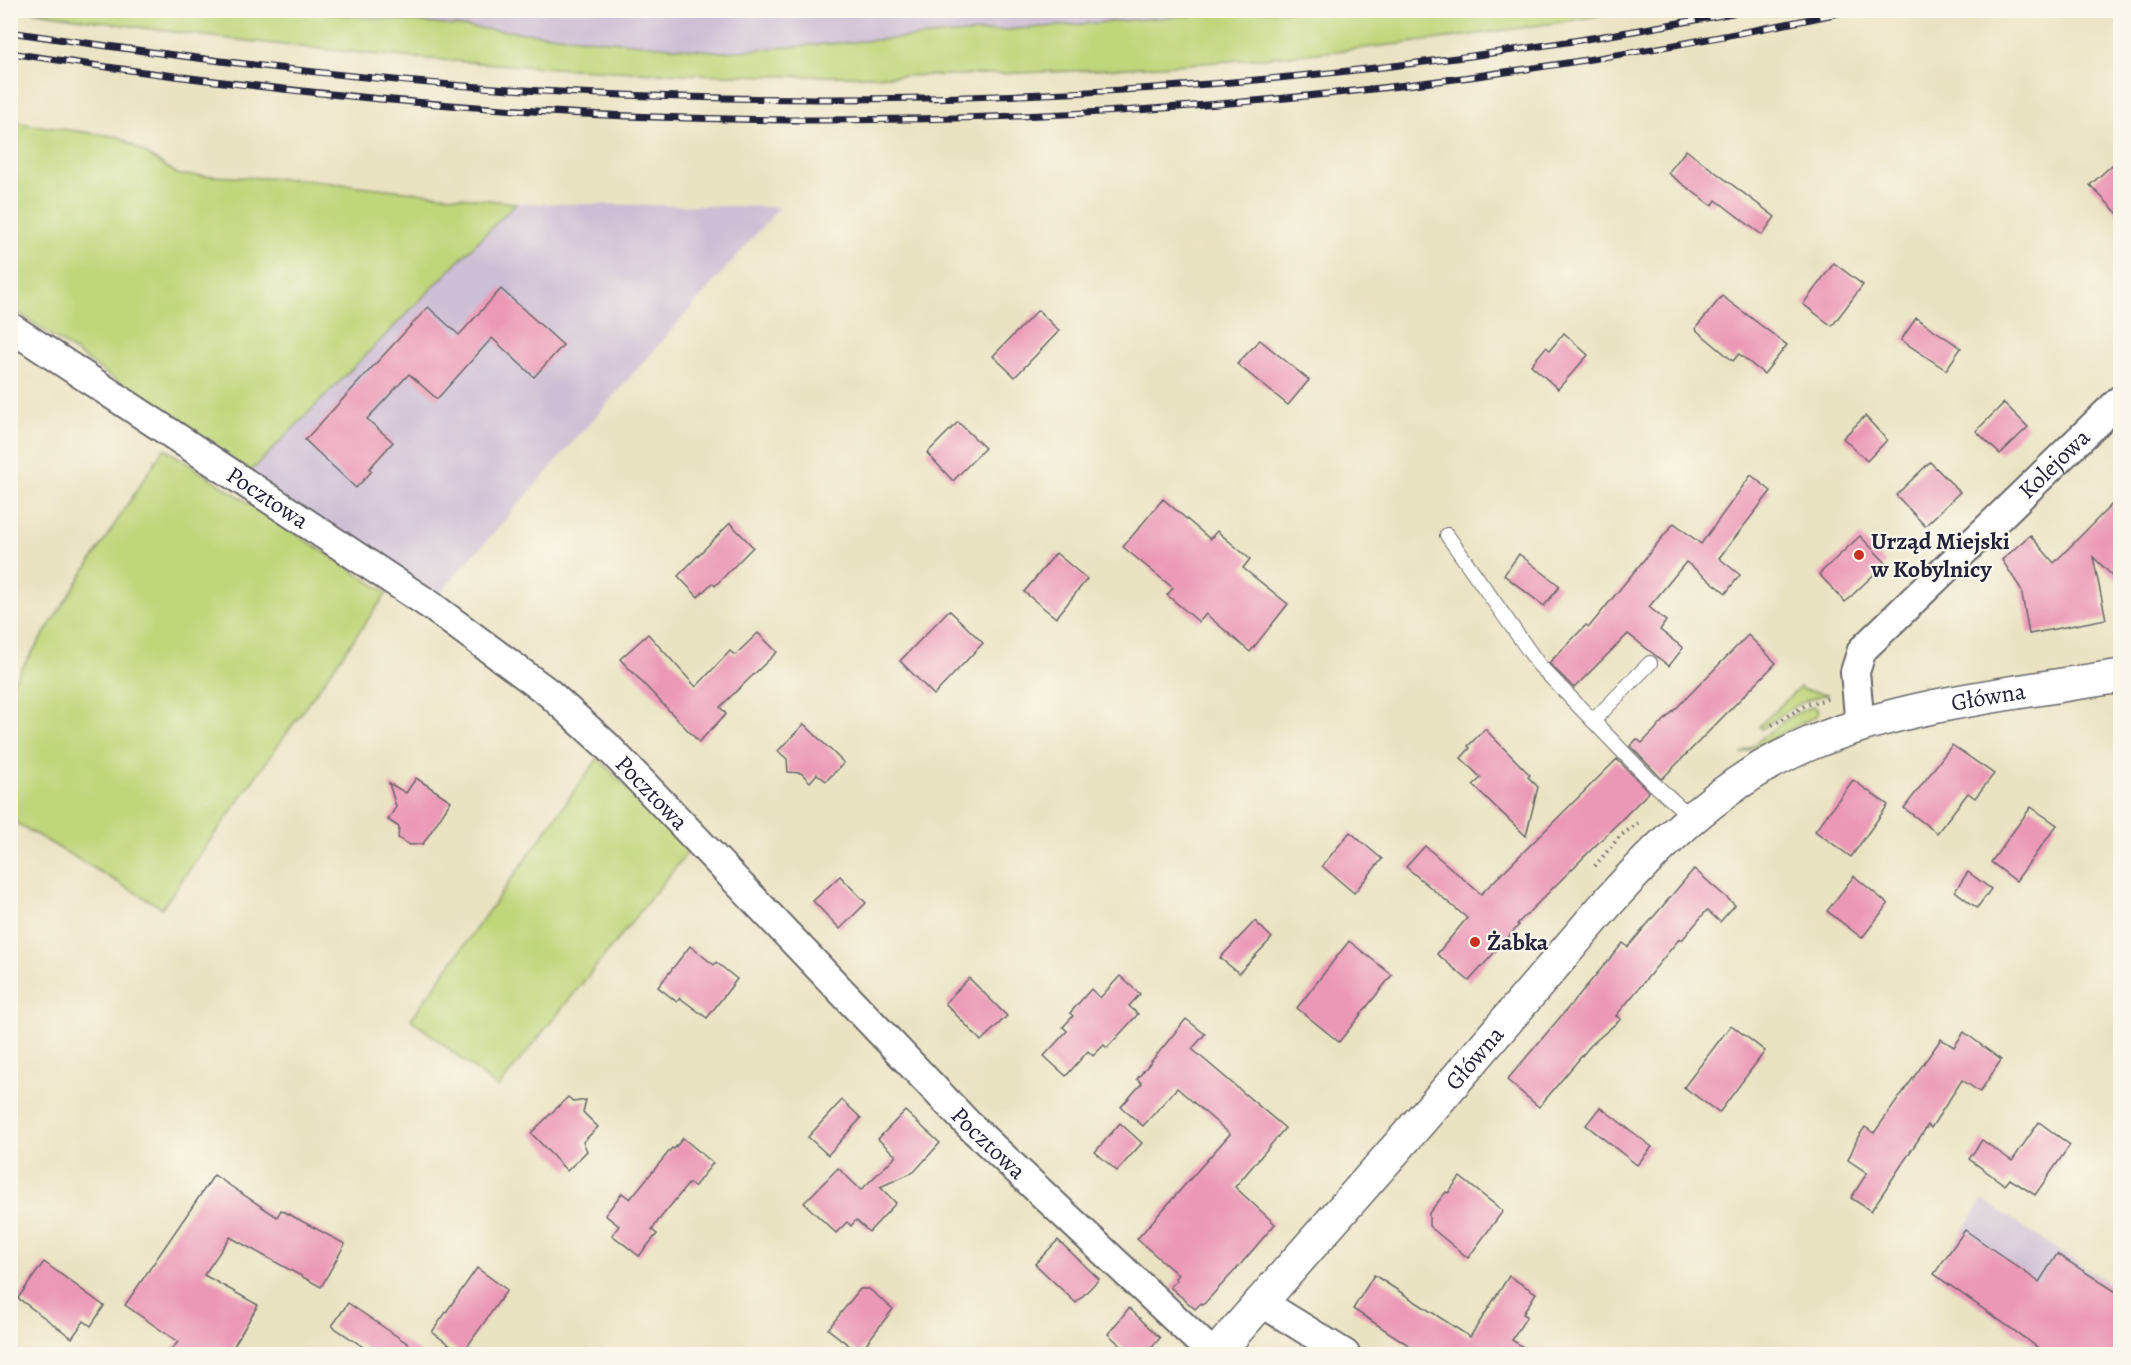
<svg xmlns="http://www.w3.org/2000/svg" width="2131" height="1365" font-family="Alegreya,serif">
<rect width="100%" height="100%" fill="#fbf7ec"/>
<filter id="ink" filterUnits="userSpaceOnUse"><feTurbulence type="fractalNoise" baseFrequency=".0167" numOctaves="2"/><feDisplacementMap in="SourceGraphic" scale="12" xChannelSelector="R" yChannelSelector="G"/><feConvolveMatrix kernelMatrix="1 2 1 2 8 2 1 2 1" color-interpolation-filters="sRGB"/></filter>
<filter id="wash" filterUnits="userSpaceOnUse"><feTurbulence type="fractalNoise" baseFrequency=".008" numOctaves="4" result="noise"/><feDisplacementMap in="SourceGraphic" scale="24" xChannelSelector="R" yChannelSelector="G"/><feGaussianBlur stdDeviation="1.35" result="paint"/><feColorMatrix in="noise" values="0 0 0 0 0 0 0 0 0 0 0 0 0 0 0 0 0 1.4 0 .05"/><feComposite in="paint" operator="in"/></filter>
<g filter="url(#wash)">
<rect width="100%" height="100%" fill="#eae3c2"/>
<!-- industrial -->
<g fill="#ccbed4">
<polygon points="302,11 1248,11 723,52"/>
<polygon points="516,203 780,207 430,605 241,481"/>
<polygon points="1983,1200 2120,1291 2120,1354 2046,1354 1934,1274"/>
</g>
<!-- green -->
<g fill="#c0d67a" stroke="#717c5a" stroke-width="1.5">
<path d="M30 11H302L723 52 1248 11H1628C1100 101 558 95 30 11Z"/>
<polygon points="11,122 120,137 179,175 296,179 516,203 249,473 11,307"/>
<polygon points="164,448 387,593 162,908 11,820 11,685"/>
<path d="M1800 687 1803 690 1828 694C1802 700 1783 712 1762 729L1759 726Z"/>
<polygon points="1812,706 1817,709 1818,714 1815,717 1741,754 1791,716"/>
<polygon points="598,758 688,852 498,1088 411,1019"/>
</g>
<g id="blocks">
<!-- building -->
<g fill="#eb98b6">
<polygon points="1686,150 1775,217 1762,235 1716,200 1712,206 1668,173"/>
<polygon points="2121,157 2121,217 2090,185"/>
<polygon points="1834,263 1863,285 1832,326 1803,304"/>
<polygon points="501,289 563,345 534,377 492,338 437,399 409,374 367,419 393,442 369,469 372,471 356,488 305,440 428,307 459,335"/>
<polygon points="1722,296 1787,345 1764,374 1739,354 1733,361 1695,329"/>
<polygon points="1038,310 1059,331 1015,377 993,356"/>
<polygon points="1916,318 1961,348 1946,370 1901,340"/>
<polygon points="1564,333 1588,355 1558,389 1531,365 1546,347 1550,350"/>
<polygon points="1260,340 1309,380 1288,405 1237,364"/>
<polygon points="2004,403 2028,427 2000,454 1976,431"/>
<polygon points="1865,416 1887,440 1867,461 1843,438"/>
<polygon points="958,422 985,448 953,481 927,453"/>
<polygon points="1930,462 1960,492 1925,526 1896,495"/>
<polygon points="1751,475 1771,491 1719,558 1740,575 1726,593 1686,562 1649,607 1666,621 1660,630 1683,648 1669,666 1628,634 1574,688 1549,663 1586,625 1589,627 1674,523 1701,544"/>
<polygon points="2121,495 2121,584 2093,557 2106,619 2029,634 2021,589 2002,560 2030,535 2054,563"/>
<polygon points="1163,499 1210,539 1217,531 1250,559 1243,568 1288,604 1250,652 1206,614 1199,622 1167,595 1173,588 1123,547"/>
<polygon points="730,523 753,547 715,586 712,583 698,597 678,576"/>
<polygon points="1860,536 1886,563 1845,602 1819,574"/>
<polygon points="1056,553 1087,579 1056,618 1024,592"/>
<polygon points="1519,554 1560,586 1544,606 1504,575"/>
<polygon points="949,610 983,643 934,695 900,661"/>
<polygon points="758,633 777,652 720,707 726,714 699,742 620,659 648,634 696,687 730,651 735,655"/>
<polygon points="1748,635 1776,663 1662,779 1630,746 1637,739 1642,743"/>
<polygon points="804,724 844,763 826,781 817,774 810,782 801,773 788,772 787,759 778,751"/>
<polygon points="1485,729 1530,775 1528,777 1538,787 1526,836 1473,785 1481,778 1461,758 1470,748 1468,746"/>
<polygon points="1952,745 1994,774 1975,798 1968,793 1937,833 1904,808"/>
<polygon points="1617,759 1649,792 1517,924 1519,925 1469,981 1437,954 1467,918 1406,867 1425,846 1481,894"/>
<polygon points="416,778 451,801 423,844 410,845 398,838 399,827 388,820 396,807 389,783 406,793"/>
<polygon points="1853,780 1888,805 1851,857 1815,831"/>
<polygon points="2031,807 2057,825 2016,881 1991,862"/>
<polygon points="1350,832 1382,859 1354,893 1322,866"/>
<polygon points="1694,869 1735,905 1720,922 1707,910 1682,940 1680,938 1616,1016 1621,1019 1591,1045 1539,1107 1507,1080 1623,943 1628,947"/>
<polygon points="1968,872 1991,889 1977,908 1955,891"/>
<polygon points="840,876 866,903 840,929 813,901"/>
<polygon points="1854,876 1888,904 1862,938 1827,911"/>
<polygon points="1255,921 1272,938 1239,973 1220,958"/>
<polygon points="1349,941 1392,975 1339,1042 1297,1008"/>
<polygon points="690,946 714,965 716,962 737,979 707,1018 680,998 677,1002 658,987"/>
<polygon points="1120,976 1140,994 1129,1006 1138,1014 1107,1048 1104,1045 1093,1056 1088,1051 1066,1076 1044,1056 1067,1031 1063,1027 1073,1016 1070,1013 1091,989 1100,998"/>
<polygon points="969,978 1007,1016 981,1041 945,1003"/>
<polygon points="1186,1019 1205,1034 1192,1049 1285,1128 1235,1187 1275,1224 1240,1265 1203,1305 1201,1303 1195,1309 1170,1287 1177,1280 1175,1278 1178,1275 1137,1239 1230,1134 1177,1088 1143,1126 1121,1107 1142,1083 1137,1079"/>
<polygon points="1731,1025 1765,1051 1719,1113 1684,1087"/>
<polygon points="1964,1032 2001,1060 1980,1092 1962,1080 1931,1128 1928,1125 1871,1211 1851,1198 1867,1173 1848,1160 1858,1137 1865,1127 1874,1133 1941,1039 1954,1047"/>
<polygon points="568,1097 574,1102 586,1100 583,1112 598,1127 583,1142 587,1151 567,1171 531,1133"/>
<polygon points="842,1100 861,1118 828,1155 808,1137"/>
<polygon points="1600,1107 1652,1147 1637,1165 1586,1125"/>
<polygon points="905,1111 940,1143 914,1172 880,1187 896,1203 869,1232 856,1220 851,1226 847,1222 836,1233 804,1203 838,1168 861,1190 896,1156 878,1139"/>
<polygon points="2039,1122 2070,1145 2035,1195 2010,1179 2005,1185 1969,1159 1982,1140 2012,1161"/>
<polygon points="1120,1123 1142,1143 1117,1171 1095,1152"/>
<polygon points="683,1138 713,1163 694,1187 689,1183 658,1221 652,1230 657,1234 639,1256 612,1235 619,1226 605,1215 622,1193 630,1199 672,1148 674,1149"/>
<polygon points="214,1175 277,1217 281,1210 345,1244 321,1287 230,1237 204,1275 258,1305 229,1354 167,1354 178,1342 125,1305"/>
<polygon points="1460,1177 1503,1211 1468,1258 1429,1226 1429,1213 1446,1192 1448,1193"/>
<polygon points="1965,1230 2039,1282 2057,1254 2121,1295 2121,1354 2047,1354 1934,1274"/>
<polygon points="1058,1240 1099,1279 1076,1303 1035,1264"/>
<polygon points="44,1262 104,1306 91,1326 84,1321 72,1338 18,1298"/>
<polygon points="477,1268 507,1290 462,1354 432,1332"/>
<polygon points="1374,1275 1470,1337 1509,1276 1536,1293 1523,1314 1527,1316 1512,1340 1534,1354 1422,1354 1353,1309"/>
<polygon points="860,1289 869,1289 893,1309 859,1353 828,1329"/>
<polygon points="348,1303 423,1354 374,1354 332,1326"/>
<polygon points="1129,1308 1160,1338 1146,1354 1130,1354 1108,1334"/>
</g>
</g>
</g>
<g filter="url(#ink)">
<use href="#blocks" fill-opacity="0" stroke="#68666a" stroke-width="1.5"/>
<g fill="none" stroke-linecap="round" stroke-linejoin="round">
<!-- service casing -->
<g stroke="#68666a" stroke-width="16">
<g id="service">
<polyline points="1447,535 1539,665 1653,783 1691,817"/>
<polyline points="1593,721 1650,663"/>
</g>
</g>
<!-- minor casing -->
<g stroke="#68666a" stroke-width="32">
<g id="minor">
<path id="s1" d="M10 327 430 605 549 693 606 745 660 801 968 1124 1213 1354"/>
<path id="s2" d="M1860 726 1855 672 1862 650 2120 400"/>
<polyline points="1261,1302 1345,1354"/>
</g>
</g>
<!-- primary casing -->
<g stroke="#68666a" stroke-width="36">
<g id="primary">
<path id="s3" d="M1216 1354C1294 1263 1375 1174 1453 1083 1489 1041 1525 999 1561 957 1631 874 1706 787 1809 744 1906 703 2018 693 2120 676"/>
</g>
</g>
<!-- path -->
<g stroke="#68666a" stroke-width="4" stroke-dasharray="1.5 4.5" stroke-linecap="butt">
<polyline points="1772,725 1806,705 1830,698"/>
<polyline points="1595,866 1620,836 1638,823"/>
</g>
<!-- service -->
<use href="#service" stroke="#fff" stroke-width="14"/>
<!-- minor -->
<use href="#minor" stroke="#fff" stroke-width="28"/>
<!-- primary -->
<use href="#primary" stroke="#fff" stroke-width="33"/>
<!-- rail casing -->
<g stroke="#22223b" stroke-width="7">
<g id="rail">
<path d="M10 32C199 60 388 84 578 93 970 112 1363 86 1748 10"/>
<path d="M10 53C235 87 460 112 687 118 1079 129 1469 93 1853 10"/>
</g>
</g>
<!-- rail -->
<use href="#rail" stroke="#fbf7ec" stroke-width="4.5" stroke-dasharray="14" stroke-linecap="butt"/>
</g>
</g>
<!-- markers -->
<g fill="#c8321e" stroke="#fbf7ec" stroke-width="2">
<circle cx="1859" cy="555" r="6"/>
<circle cx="1475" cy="942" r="6"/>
</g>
<g text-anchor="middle" stroke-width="4.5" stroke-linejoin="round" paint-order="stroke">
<!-- street labels -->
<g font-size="24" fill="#22223b" stroke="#fbf7ec">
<text dy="8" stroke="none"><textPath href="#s2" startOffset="345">Kolejowa</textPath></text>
<text dy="8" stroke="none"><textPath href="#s1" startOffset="309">Pocztowa</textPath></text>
<text dy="8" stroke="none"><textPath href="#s3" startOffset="1042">Główna</textPath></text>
<text dy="8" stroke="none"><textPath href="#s1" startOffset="795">Pocztowa</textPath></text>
<text dy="8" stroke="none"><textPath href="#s3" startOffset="393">Główna</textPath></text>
<text dy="8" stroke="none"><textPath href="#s1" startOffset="1281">Pocztowa</textPath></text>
</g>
<!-- poi labels -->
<g font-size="24" font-weight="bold" fill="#22223b" stroke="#fbf7ec" text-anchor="start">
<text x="1871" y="549">Urząd Miejski<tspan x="1871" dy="28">w Kobylnicy</tspan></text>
<text x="1487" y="950">Żabka</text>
</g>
</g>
<!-- margin -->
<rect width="2131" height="1365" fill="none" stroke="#fbf7ec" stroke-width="36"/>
</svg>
